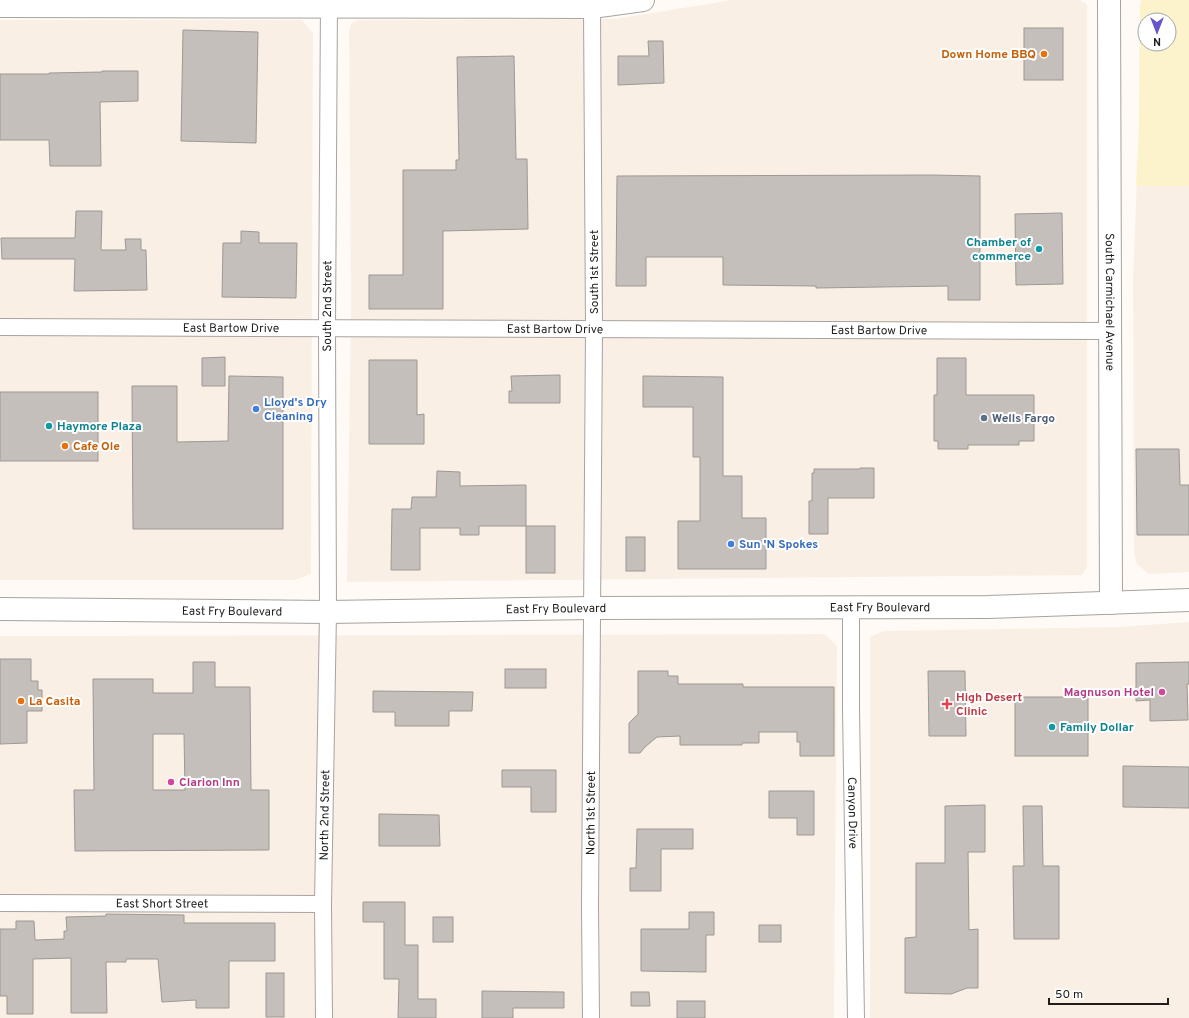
<svg xmlns="http://www.w3.org/2000/svg" width="1189" height="1018" font-family="Overpass,sans-serif">
<rect width="100%" height="100%" fill="#fffaf6"/>
<!-- built -->
<g fill="#faefe5" fill-rule="evenodd">
<polygon points="732,0 1080,0 1087,5 1087,567 1082,575 347,582 351,307 349,31 351,24 358,20 615,19"/>
<path d="M1142 0H1189V572L1149 574 1137 564 1134 553 1133 278 1139 129 1140 4ZM1145 20H1169V44H1145Z"/>
<polygon points="0,20 302,20 313,33 311,574 295,580 0,580"/>
<polygon points="1189,622 1189,1018 870,1018 870,637 883,631 1118,627"/>
<polygon points="824,634 837,646 834,1018 0,1018 0,636"/>
</g>
<!-- sand -->
<path fill="#fcf2cc" fill-rule="evenodd" d="M1142 0H1189V186H1136L1139 129 1140 4ZM1145 20H1169V44H1145Z"/>
<!-- building -->
<g fill="#c4bfbb" stroke="#9c9894" fill-rule="evenodd">
<rect x="1024" y="28" width="39" height="52"/>
<polygon points="183,30 258,32 256,143 181,141"/>
<polygon points="648,41 663,41 664,83 618,85 618,56 649,56"/>
<polygon points="514,56 516,159 527,159 528,229 443,231 443,309 369,309 369,275 403,275 403,170 456,170 456,160 459,160 457,57"/>
<polygon points="102,71 138,71 138,101 100,102 101,166 50,166 49,140 0,140 0,74 49,74 49,73 102,72"/>
<polygon points="932,175 980,176 980,300 948,300 948,286 816,288 816,286 723,285 723,257 646,257 646,286 616,286 617,176"/>
<polygon points="76,211 102,211 101,250 126,250 125,239 141,239 141,250 146,250 147,290 74,291 75,259 2,259 1,238 75,238"/>
<polygon points="1062,213 1063,284 1016,285 1015,214"/>
<polygon points="241,231 259,232 259,243 297,243 296,298 222,297 223,243 241,243"/>
<polygon points="225,357 225,386 202,386 202,358"/>
<polygon points="937,358 966,358 966,395 1034,395 1034,441 1019,441 1019,445 968,445 968,449 938,449 938,441 934,441 934,395 937,395"/>
<polygon points="369,360 417,360 417,415 424,414 424,444 369,444"/>
<polygon points="560,375 560,403 509,403 509,391 512,391 511,376"/>
<polygon points="229,376 283,377 283,529 133,529 132,386 177,386 177,442 228,441"/>
<polygon points="643,376 723,377 723,476 742,476 742,518 766,518 766,569 678,569 678,521 700,521 700,457 693,457 693,407 643,407"/>
<rect x="0" y="392" width="98" height="69"/>
<polygon points="1136,449 1179,449 1180,485 1189,485 1189,535 1137,535"/>
<polygon points="860,468 874,468 874,498 828,498 828,534 809,534 809,501 812,501 812,473 814,473 814,469 860,469"/>
<polygon points="437,471 460,472 460,486 526,485 526,526 479,526 479,535 460,535 460,528 420,528 420,570 391,570 392,509 411,509 412,497 436,497"/>
<rect x="526" y="526" width="29" height="47"/>
<rect x="626" y="537" width="19" height="34"/>
<polygon points="0,659 31,659 31,681 38,681 38,690 42,690 42,711 27,711 27,743 0,744"/>
<path d="M193 662H215V687H250L251 790H269V850L75 851 74 790H94L93 679H153V693H193ZM153 734H184L185 790H153Z"/>
<polygon points="1189,662 1189,684 1187,684 1188,720 1150,721 1150,700 1136,701 1136,663"/>
<rect x="505" y="669" width="41" height="19"/>
<polygon points="638,671 668,671 668,676 678,676 678,684 743,684 743,687 834,687 834,756 800,756 800,742 797,742 797,732 759,732 759,743 742,743 742,745 680,745 680,736 657,737 645,747 640,753 629,753 629,723 638,714"/>
<polygon points="928,671 965,671 966,736 929,736"/>
<polygon points="373,691 473,692 472,711 449,711 449,726 395,726 395,712 373,712"/>
<rect x="1015" y="697" width="73" height="59"/>
<polygon points="1123,766 1189,767 1189,808 1123,807"/>
<polygon points="502,770 556,770 556,812 531,812 531,787 502,787"/>
<polygon points="769,791 814,791 814,835 797,835 797,818 769,818"/>
<polygon points="985,805 985,852 968,852 969,930 978,929 978,988 967,988 951,994 905,993 905,938 916,937 916,863 945,863 945,806"/>
<polygon points="1023,806 1042,806 1043,866 1059,866 1059,939 1014,939 1013,866 1024,866"/>
<polygon points="379,814 439,815 440,846 379,846"/>
<polygon points="637,829 693,829 693,849 661,849 661,891 630,891 630,868 636,868"/>
<polygon points="363,902 405,902 405,945 418,945 418,999 436,999 436,1018 398,1018 399,979 384,979 384,922 363,922"/>
<polygon points="689,912 714,912 714,935 706,935 706,972 641,971 641,929 689,929"/>
<polygon points="106,914 184,915 184,923 275,923 275,961 229,961 229,1008 196,1008 196,1000 162,1002 158,959 126,959 126,962 106,962 107,1013 71,1013 71,958 33,959 33,1014 7,1014 7,996 0,996 0,929 16,929 16,921 34,921 35,940 64,939 64,931 67,931 66,917 106,916"/>
<rect x="433" y="917" width="20" height="25"/>
<rect x="759" y="925" width="22" height="17"/>
<rect x="266" y="973" width="18" height="44"/>
<polygon points="482,991 564,992 564,1008 513,1008 513,1018 482,1018"/>
<polygon points="631,992 649,992 650,1006 631,1006"/>
<rect x="677" y="1001" width="28" height="17"/>
</g>
<g fill="none" stroke-linecap="round" stroke-linejoin="round">
<!-- street casing -->
<g stroke="#a8a39f" stroke-width="18">
<g id="street">
<path id="s1" d="M0 327 1111 331"/>
<path id="s2" d="M851 608V710L856 1018"/>
<path id="s3" d="M0 903 323 904"/>
<path id="s4" d="M324 1018 323 904 328 612 327 328 329 0"/>
<path id="s5" d="M591 1018 590 907 594 329 592 7"/>
</g>
</g>
<!-- secondary casing -->
<g stroke="#a8a39f" stroke-width="24">
<g id="secondary">
<path id="s6" d="M1109 0 1111 603"/>
<polyline points="0,6 592,7 643,0"/>
<path id="s7" d="M0 609 328 612 592 608 988 607 1189 600"/>
</g>
</g>
<!-- street -->
<use href="#street" stroke="#fff" stroke-width="16"/>
<!-- secondary -->
<use href="#secondary" stroke="#fff" stroke-width="22"/>
</g>
<!-- markers -->
<g fill="#e8710a" stroke="#fff" stroke-width="1.5">
<circle cx="1044" cy="54" r="4"/>
<circle cx="65" cy="446" r="4"/>
<circle cx="21" cy="701" r="4"/>
</g>
<g fill="#0f9aa8" stroke="#fff" stroke-width="1.5">
<circle cx="1039" cy="249" r="4"/>
<circle cx="49" cy="426" r="4"/>
<circle cx="1052" cy="727" r="4"/>
</g>
<g fill="#3f7fe0" stroke="#fff" stroke-width="1.5">
<circle cx="256" cy="409" r="4"/>
<circle cx="731" cy="544" r="4"/>
</g>
<circle fill="#5c6f8a" stroke="#fff" stroke-width="1.5" cx="984" cy="418" r="4"/>
<g fill="#d1479c" stroke="#fff" stroke-width="1.5">
<circle cx="1162" cy="692" r="4"/>
<circle cx="171" cy="782" r="4"/>
</g>
<path fill="#e0444e" stroke="#fff" stroke-width="1.5" d="M945 698h4v4h4v4h-4v4h-4v-4h-4v-4h4z"/>
<g text-anchor="middle" stroke-width="4" stroke-linejoin="round" paint-order="stroke">
<!-- food labels -->
<g font-size="12" font-weight="bold" fill="#c56008" stroke="#fff" text-anchor="start">
<text x="1036" y="58" text-anchor="end">Down Home BBQ</text>
<text x="73" y="450">Cafe Ole</text>
<text x="29" y="705">La Casita</text>
</g>
<!-- culture labels -->
<g font-size="12" font-weight="bold" fill="#0d838f" stroke="#fff" text-anchor="start">
<text x="1031" y="246" text-anchor="end">Chamber of<tspan x="1031" dy="14">commerce</tspan></text>
<text x="57" y="430">Haymore Plaza</text>
<text x="1060" y="731">Family Dollar</text>
</g>
<!-- street labels -->
<g font-size="12" fill="#1f1e1c" stroke="#fff">
<text transform="translate(594 272) rotate(-90)" y="4">South 1st Street</text>
<text dy="4" stroke="none"><textPath href="#s6" startOffset="302">South Carmichael Avenue</textPath></text>
<text dy="4" stroke="none"><textPath href="#s4" startOffset="712">South 2nd Street</textPath></text>
<text dy="4" stroke="none"><textPath href="#s1" startOffset="231">East Bartow Drive</textPath></text>
<text dy="4" stroke="none"><textPath href="#s1" startOffset="555">East Bartow Drive</textPath></text>
<text dy="4" stroke="none"><textPath href="#s1" startOffset="879">East Bartow Drive</textPath></text>
<text dy="4" stroke="none"><textPath href="#s7" startOffset="880">East Fry Boulevard</textPath></text>
<text dy="4" stroke="none"><textPath href="#s7" startOffset="556">East Fry Boulevard</textPath></text>
<text dy="4" stroke="none"><textPath href="#s7" startOffset="232">East Fry Boulevard</textPath></text>
<text dy="4" stroke="none"><textPath href="#s5" startOffset="205">North 1st Street</textPath></text>
<text dy="4" stroke="none"><textPath href="#s2" startOffset="205">Canyon Drive</textPath></text>
<text dy="4" stroke="none"><textPath href="#s4" startOffset="203">North 2nd Street</textPath></text>
<text dy="4" stroke="none"><textPath href="#s3" startOffset="162">East Short Street</textPath></text>
</g>
<!-- shop labels -->
<g font-size="12" font-weight="bold" fill="#366cbe" stroke="#fff" text-anchor="start">
<text x="264" y="406">Lloyd's Dry<tspan x="264" dy="14">Cleaning</tspan></text>
<text x="739" y="548">Sun 'N Spokes</text>
</g>
<!-- service labels -->
<g font-size="12" font-weight="bold" fill="#4e5e75" stroke="#fff" text-anchor="start">
<text x="992" y="422">Wells Fargo</text>
</g>
<!-- hotel labels -->
<g font-size="12" font-weight="bold" fill="#b23c85" stroke="#fff" text-anchor="end">
<text x="1154" y="696">Magnuson Hotel</text>
<text x="179" y="786" text-anchor="start">Clarion Inn</text>
</g>
<!-- health labels -->
<g font-size="12" font-weight="bold" fill="#be3a42" stroke="#fff" text-anchor="start">
<text x="956" y="701">High Desert<tspan x="956" dy="14">Clinic</tspan></text>
</g>
</g>
<!-- north arrow -->
<g transform="translate(1157 32) rotate(180)"><circle r="19" fill="#ffffff" stroke="#a5a5a4"/>
<path d="M0-3L7 15L0 10L-7 15Z" fill="#6855ce"/>
<text y="-6" font-size="11" font-weight="bold" text-anchor="middle" fill="#1f1e1c">N</text>
</g>
<!-- scale -->
<path d="M1049 998v6h119v-6" fill="none" stroke="#1f1e1c" stroke-width="2"/>
<text x="1055" y="998" font-size="12" fill="#1f1e1c" stroke="#ffffff" stroke-width="3" paint-order="stroke">50 m</text>
</svg>
